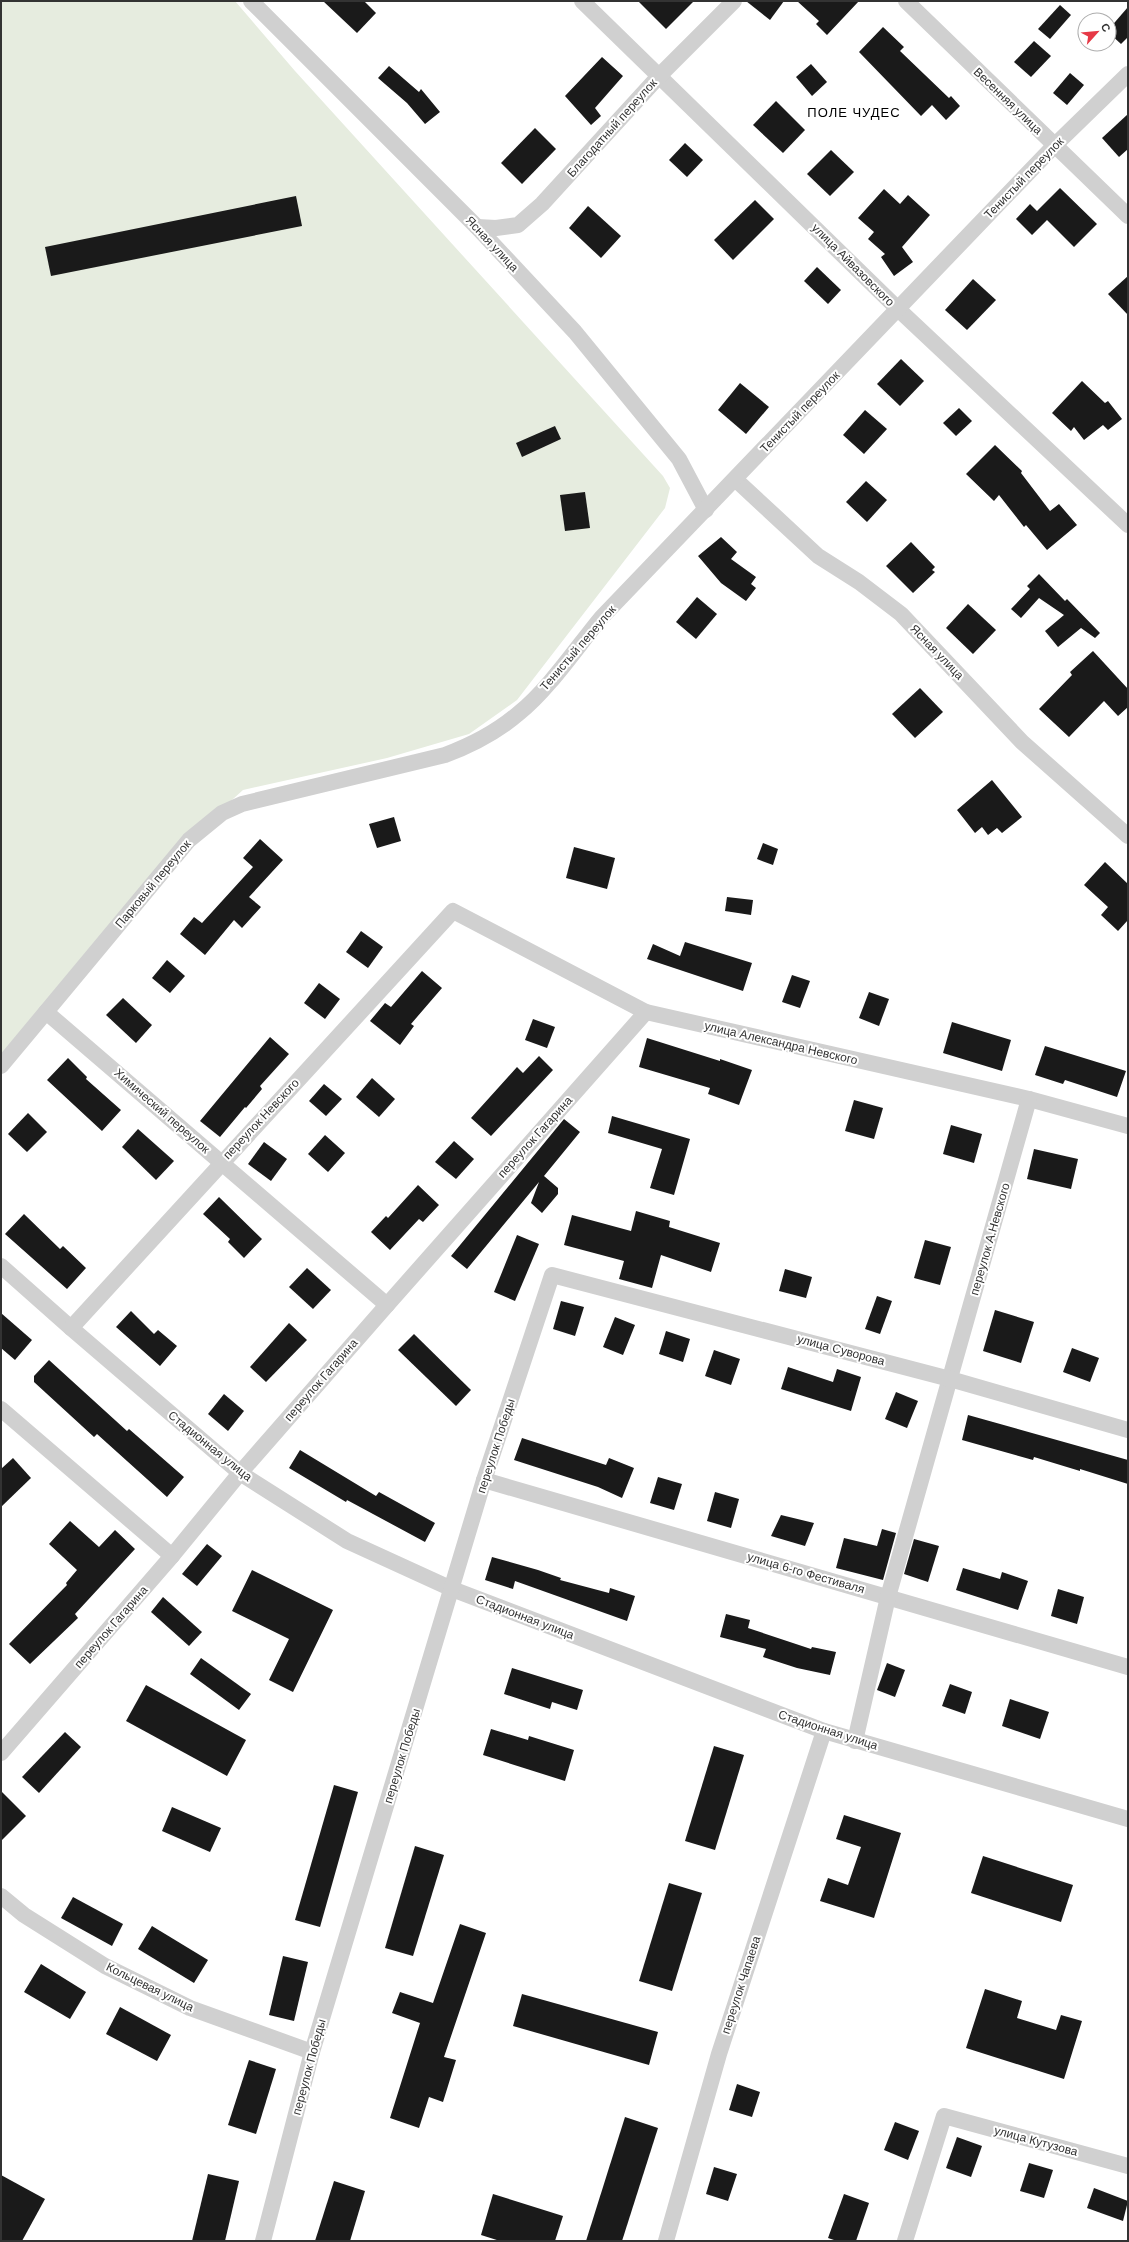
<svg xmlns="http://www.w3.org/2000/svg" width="1129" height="2242" font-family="Helvetica,sans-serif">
<rect width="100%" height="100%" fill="#fff"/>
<!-- green -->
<polygon fill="#e6ecdf" points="1,1 235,1 295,71 663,476 670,488 665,508 517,700 469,734 387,758 243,790 190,838 1,1054"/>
<!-- building -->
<g fill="#1a1a1a">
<polygon points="323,1 364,1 376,13 357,33"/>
<polygon points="638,1 694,1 666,29"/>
<polygon points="746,1 784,1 770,20"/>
<polygon points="797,1 859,1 827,35 816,24 819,21"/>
<polygon points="1060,5 1071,15 1050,39 1038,29"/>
<polygon points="1128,7 1128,37 1121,44 1109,33 1109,29"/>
<polygon points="883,27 904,47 900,51 949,98 951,96 960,106 946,120 932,105 921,116 859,52"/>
<polygon points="1034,41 1051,56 1031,77 1014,62"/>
<polygon points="602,57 623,76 595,108 601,116 591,125 565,96"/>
<polygon points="811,64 827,82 812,96 796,77"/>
<polygon points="389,66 419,92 421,89 440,112 425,124 407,103 378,78"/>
<polygon points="1070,73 1084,85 1067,105 1053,93"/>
<polygon points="776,101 805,130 783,153 753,125"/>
<polygon points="1128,114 1128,149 1119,157 1102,138"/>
<polygon points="535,128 556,149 522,184 501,163"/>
<polygon points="685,143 703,160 687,177 669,160"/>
<polygon points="831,150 854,172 830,196 807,174"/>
<polygon points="1060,188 1097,224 1074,247 1047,220 1032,235 1016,219 1030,204 1037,211"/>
<polygon points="884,189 900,204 908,195 930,215 902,247 913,262 894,276 881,257 885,254 868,239 874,232 858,218"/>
<polygon points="296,196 302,226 51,276 45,247"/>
<polygon points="755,200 774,219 733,260 714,240"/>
<polygon points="588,206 621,236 601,258 569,228"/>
<polygon points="817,267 841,290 828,304 804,281"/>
<polygon points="1128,276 1128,315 1108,294"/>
<polygon points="973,279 996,300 967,330 945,310"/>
<polygon points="901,359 924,381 900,406 877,384"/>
<polygon points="1082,381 1105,403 1108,401 1122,419 1108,430 1103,425 1084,440 1074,427 1071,431 1052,413"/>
<polygon points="740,383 769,407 746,434 718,410"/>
<polygon points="959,408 972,421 956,436 943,423"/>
<polygon points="865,410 887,429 864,454 843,435"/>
<polygon points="555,426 561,439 522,457 516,443"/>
<polygon points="995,445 1022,471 1021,473 1050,511 1059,504 1077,525 1047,550 1026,525 1024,527 999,495 994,501 966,474"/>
<polygon points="866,481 887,500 867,522 846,502"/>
<polygon points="585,492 590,528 565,531 560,495"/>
<polygon points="721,537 737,552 731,559 756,577 751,584 756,588 746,601 721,583 698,556"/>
<polygon points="911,542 935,567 932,570 935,572 913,593 886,566"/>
<polygon points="1039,574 1065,601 1067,599 1100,633 1095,638 1081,628 1058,647 1045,631 1064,615 1039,598 1021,618 1011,609 1030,589 1027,586"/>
<polygon points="697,597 717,614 696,639 676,622"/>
<polygon points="968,604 996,630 973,654 946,628"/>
<polygon points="1093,651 1128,689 1128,707 1118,716 1104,701 1069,737 1039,709 1072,675 1070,672"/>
<polygon points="920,688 943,712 915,738 892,714"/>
<polygon points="992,780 1022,817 1002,833 997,828 988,835 982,827 975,833 957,810"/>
<polygon points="394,817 401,841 377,848 369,824"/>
<polygon points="260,839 283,860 249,897 261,907 242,928 234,920 205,955 180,934 194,917 202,923 253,867 243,858"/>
<polygon points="763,843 778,849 773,865 757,859"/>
<polygon points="574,847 615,858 607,889 566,878"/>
<polygon points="1105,862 1128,884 1128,920 1118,931 1101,915 1108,907 1084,885"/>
<polygon points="727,897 753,900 751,915 725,911"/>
<polygon points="361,931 383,947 368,968 346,952"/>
<polygon points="685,942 752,963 743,991 647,959 653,944 680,956"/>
<polygon points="167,960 185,976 170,993 152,978"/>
<polygon points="422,971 442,988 411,1024 414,1026 400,1045 370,1021 385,1003 391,1007"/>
<polygon points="792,975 810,981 800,1008 782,1002"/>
<polygon points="319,983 340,999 325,1019 304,1003"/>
<polygon points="869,992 889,999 879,1026 859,1018"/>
<polygon points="123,998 152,1025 136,1043 106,1015"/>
<polygon points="533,1019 555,1027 547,1048 525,1040"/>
<polygon points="952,1022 1011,1040 1002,1071 943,1053"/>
<polygon points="270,1037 289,1054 260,1086 262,1089 246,1108 245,1107 220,1137 200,1121"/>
<polygon points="647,1038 720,1061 720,1059 752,1070 739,1105 708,1094 710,1088 639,1067"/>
<polygon points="1045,1046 1126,1071 1117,1097 1065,1080 1063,1084 1035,1075"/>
<polygon points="539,1056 553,1070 491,1136 471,1118 517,1067 523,1073"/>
<polygon points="68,1058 87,1077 86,1079 121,1110 102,1131 47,1080"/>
<polygon points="372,1078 395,1099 379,1117 356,1097"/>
<polygon points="324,1084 342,1099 326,1116 309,1101"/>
<polygon points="854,1100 883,1108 874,1139 845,1131"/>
<polygon points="28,1113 47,1132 27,1152 8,1134"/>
<polygon points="612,1116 690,1139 674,1195 650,1188 662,1149 608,1133"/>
<polygon points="564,1119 580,1132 544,1176 558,1188 558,1194 542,1213 531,1203 539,1182 467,1269 451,1256"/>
<polygon points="951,1125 982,1134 974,1163 943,1154"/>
<polygon points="138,1129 174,1161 156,1180 122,1147"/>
<polygon points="325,1135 345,1153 328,1172 308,1154"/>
<polygon points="454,1141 474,1159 456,1179 435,1162"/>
<polygon points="264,1142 287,1159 271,1181 248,1164"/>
<polygon points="1034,1149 1078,1159 1071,1189 1027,1179"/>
<polygon points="418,1185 439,1205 423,1222 419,1219 390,1250 371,1232 386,1216 388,1218"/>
<polygon points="219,1197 262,1239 244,1258 228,1242 230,1239 203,1214"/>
<polygon points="636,1211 670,1221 669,1227 720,1243 711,1272 661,1255 652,1288 619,1279 624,1261 564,1245 572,1215 631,1231"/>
<polygon points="24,1214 60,1249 63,1246 86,1268 67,1289 5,1234"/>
<polygon points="517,1235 539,1244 515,1301 494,1292"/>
<polygon points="925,1240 951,1247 940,1285 914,1278"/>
<polygon points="307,1268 331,1290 313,1309 289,1287"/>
<polygon points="785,1269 812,1277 806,1298 779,1291"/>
<polygon points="877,1296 892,1301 880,1334 865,1329"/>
<polygon points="561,1301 584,1307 575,1336 553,1329"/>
<polygon points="995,1310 1034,1322 1021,1363 983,1351"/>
<polygon points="131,1311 154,1334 158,1330 177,1346 160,1366 116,1327"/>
<polygon points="1,1313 32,1340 15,1360 1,1348"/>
<polygon points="615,1317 635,1325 623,1355 603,1347"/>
<polygon points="289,1323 307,1340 266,1382 250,1367"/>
<polygon points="666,1331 690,1339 683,1362 659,1354"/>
<polygon points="414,1334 471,1390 456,1406 398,1350"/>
<polygon points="1072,1348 1099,1358 1090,1382 1063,1372"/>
<polygon points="714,1350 740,1359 731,1385 705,1376"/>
<polygon points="49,1360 127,1431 129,1429 184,1477 167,1497 97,1434 94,1437 34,1382 34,1376"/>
<polygon points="788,1367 833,1382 837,1369 861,1377 851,1411 781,1389"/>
<polygon points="896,1392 918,1401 907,1428 885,1419"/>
<polygon points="224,1394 244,1411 228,1431 208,1414"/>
<polygon points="968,1415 1128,1460 1128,1484 1080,1469 1080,1471 1034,1457 1033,1460 962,1440"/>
<polygon points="522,1438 606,1465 609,1458 634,1468 622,1498 598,1487 514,1460"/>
<polygon points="300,1450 376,1496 379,1492 435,1523 425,1542 347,1500 346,1502 289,1468"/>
<polygon points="13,1458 31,1478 1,1507 1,1469"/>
<polygon points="658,1477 682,1484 674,1510 650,1503"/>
<polygon points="715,1492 739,1499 731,1528 707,1521"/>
<polygon points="781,1515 814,1523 805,1546 771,1536"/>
<polygon points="70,1521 99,1547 115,1530 135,1549 75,1614 78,1618 30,1664 9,1644 67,1585 66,1583 77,1570 49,1544"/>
<polygon points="882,1529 896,1533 883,1580 836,1568 844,1538 877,1546"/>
<polygon points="914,1539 939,1546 928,1582 904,1574"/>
<polygon points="207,1544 222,1556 197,1586 182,1574"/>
<polygon points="492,1557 538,1570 561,1578 560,1580 609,1593 610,1588 635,1596 627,1621 515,1581 513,1589 485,1580"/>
<polygon points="963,1568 1000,1579 1002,1572 1028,1581 1018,1610 956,1590"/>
<polygon points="252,1570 333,1610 293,1692 269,1680 289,1639 232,1611"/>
<polygon points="1058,1589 1084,1597 1077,1624 1051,1616"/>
<polygon points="163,1597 202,1632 189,1646 151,1612"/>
<polygon points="726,1614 750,1620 748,1628 811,1649 812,1647 836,1652 830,1675 797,1668 763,1657 766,1649 720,1637"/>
<polygon points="201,1658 251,1694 239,1710 190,1674"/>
<polygon points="887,1663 905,1670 895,1697 877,1690"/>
<polygon points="512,1668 583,1690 577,1710 552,1702 550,1709 504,1694"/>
<polygon points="950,1684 972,1692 965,1714 942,1706"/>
<polygon points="146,1685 246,1740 227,1776 126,1721"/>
<polygon points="1010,1699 1049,1712 1040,1739 1002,1726"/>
<polygon points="491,1729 528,1740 529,1736 574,1750 565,1781 483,1755"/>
<polygon points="65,1732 81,1747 39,1793 22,1777"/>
<polygon points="714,1746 744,1755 715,1850 685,1841"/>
<polygon points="334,1785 358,1792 320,1927 295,1920"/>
<polygon points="1,1791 26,1816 1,1841"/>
<polygon points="172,1807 221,1828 210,1852 162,1831"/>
<polygon points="844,1815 901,1833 874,1918 820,1901 828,1878 848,1885 861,1847 836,1839"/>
<polygon points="415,1846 444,1855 413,1956 385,1948"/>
<polygon points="983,1856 1073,1885 1061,1922 971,1893"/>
<polygon points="669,1883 702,1893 672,1991 639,1981"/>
<polygon points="73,1897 123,1924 112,1946 61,1918"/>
<polygon points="460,1924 486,1933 444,2057 456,2060 443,2102 429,2097 419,2128 390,2118 420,2023 392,2013 400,1992 433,2003"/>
<polygon points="152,1926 208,1960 194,1983 138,1949"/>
<polygon points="283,1956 308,1962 294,2021 269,2015"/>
<polygon points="41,1964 86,1992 70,2019 24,1992"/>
<polygon points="985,1989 1022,2001 1017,2018 1056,2030 1061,2015 1082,2021 1064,2079 966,2048"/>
<polygon points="522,1994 658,2032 649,2065 513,2026"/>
<polygon points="120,2007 171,2035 157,2061 106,2034"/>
<polygon points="249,2060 276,2069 256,2134 228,2125"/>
<polygon points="737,2084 760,2092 752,2117 729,2110"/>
<polygon points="625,2117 658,2128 622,2241 586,2241"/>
<polygon points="895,2122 919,2131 908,2160 884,2150"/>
<polygon points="957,2137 982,2146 971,2177 946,2168"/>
<polygon points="1029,2163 1053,2170 1044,2198 1020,2191"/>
<polygon points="714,2167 737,2174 728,2201 706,2194"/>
<polygon points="208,2174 239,2181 225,2241 192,2241"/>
<polygon points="1,2175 45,2199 22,2241 1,2241"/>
<polygon points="334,2181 365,2191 350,2241 315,2241"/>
<polygon points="1094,2188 1128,2201 1123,2221 1087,2208"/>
<polygon points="493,2194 563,2216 555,2241 500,2241 481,2235"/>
<polygon points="844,2194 869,2203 856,2241 837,2241 828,2238"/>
</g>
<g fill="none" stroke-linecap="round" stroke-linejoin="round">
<!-- minor -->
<g stroke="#d0d0d0" stroke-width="16">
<polyline points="251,1 477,227 575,332 679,459 706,510"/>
<polyline points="582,1 898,309 1128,525"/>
<polyline points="906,1 1128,216"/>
<polyline points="477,227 496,228 518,225 542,204 660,75 734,1"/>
<polyline points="735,479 818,556 859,582 901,614 1022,742 1128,836"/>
<polyline points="46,1012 387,1305"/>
<path d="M1 1066 189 840 222 813 242 804 445 755C472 745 497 732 519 713 548 690 577 647 601 618L1054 146 1128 74"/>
<polyline points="1,1266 71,1328 240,1473 347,1541 452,1589 824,1731 1128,1819"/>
<polyline points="71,1328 453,911 646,1012 1029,1099 1128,1126"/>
<polyline points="1,1409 172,1556"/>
<polyline points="484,1480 1128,1667"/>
<polyline points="855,1741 888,1597 1029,1099"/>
<polyline points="1,1753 172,1556 240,1473 387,1305 646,1012"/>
<polyline points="1,1896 24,1915 105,1966 190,2008 312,2052"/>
<polyline points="263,2241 312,2052 484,1480 552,1275 950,1379 1128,1430"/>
<polyline points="666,2241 719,2054 824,1731"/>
<polyline points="905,2241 944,2116 1128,2166"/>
</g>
</g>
<g text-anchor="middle" stroke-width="4" stroke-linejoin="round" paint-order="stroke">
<!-- street labels -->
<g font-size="12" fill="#333" stroke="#fff">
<text transform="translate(1008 101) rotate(44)" y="4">Весенняя улица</text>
<text transform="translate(612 128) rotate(-48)" y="4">Благодатный переулок</text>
<text transform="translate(1024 178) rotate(-46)" y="4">Тенистый переулок</text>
<text transform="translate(492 244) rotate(47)" y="4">Ясная улица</text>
<text transform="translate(853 265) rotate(45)" y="4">улица Айвазовского</text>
<text transform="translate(800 412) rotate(-46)" y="4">Тенистый переулок</text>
<text transform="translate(578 648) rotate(-49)" y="4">Тенистый переулок</text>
<text transform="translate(937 652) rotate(46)" y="4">Ясная улица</text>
<text transform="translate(153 884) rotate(-50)" y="4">Парковый переулок</text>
<text transform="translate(781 1043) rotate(13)" y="4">улица Александра Невского</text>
<text transform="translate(162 1111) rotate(41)" y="4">Химический переулок</text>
<text transform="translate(261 1119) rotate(-47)" y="4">переулок Невского</text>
<text transform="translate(535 1137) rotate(-48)" y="4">переулок Гагарина</text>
<text transform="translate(990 1239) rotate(-74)" y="4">переулок А.Невского</text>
<text transform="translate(841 1350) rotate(15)" y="4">улица Суворова</text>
<text transform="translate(321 1380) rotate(-49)" y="4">переулок Гагарина</text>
<text transform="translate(210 1446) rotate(39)" y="4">Стадионная улица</text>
<text transform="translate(496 1446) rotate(-72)" y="4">переулок Победы</text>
<text transform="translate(806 1573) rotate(16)" y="4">улица 6-го Фестиваля</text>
<text transform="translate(525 1617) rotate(21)" y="4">Стадионная улица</text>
<text transform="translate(111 1627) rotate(-49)" y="4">переулок Гагарина</text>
<text transform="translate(828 1730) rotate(18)" y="4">Стадионная улица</text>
<text transform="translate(402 1756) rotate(-73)" y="4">переулок Победы</text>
<text transform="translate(741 1985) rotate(-72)" y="4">переулок Чапаева</text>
<text transform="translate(150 1987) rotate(26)" y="4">Кольцевая улица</text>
<text transform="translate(309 2067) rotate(-75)" y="4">переулок Победы</text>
<text transform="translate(1036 2141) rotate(15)" y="4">улица Кутузова</text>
</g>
<!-- neighbourhood labels -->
<g font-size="13" letter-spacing="1" fill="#000" stroke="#fff">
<text x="854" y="117">ПОЛЕ ЧУДЕС</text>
</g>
</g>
<!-- border -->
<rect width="1129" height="2242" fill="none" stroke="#333333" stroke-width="4"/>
<!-- north arrow -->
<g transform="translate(1097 32) rotate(63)"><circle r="19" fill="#ffffff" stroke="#adadad"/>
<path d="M0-3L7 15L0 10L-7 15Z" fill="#e63946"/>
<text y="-6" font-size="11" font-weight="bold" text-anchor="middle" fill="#333333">С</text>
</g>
</svg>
